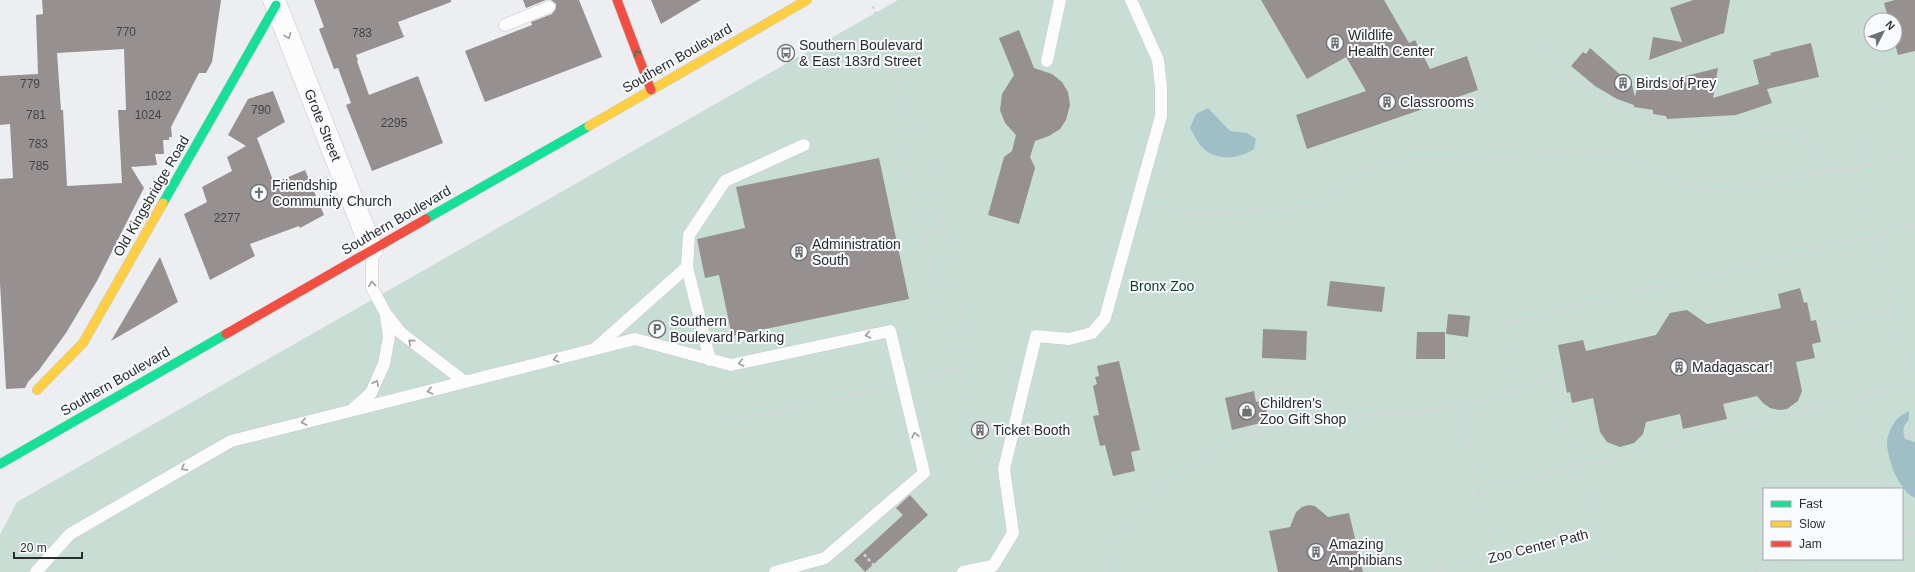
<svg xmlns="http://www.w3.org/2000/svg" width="1915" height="572" font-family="Arial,sans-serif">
<rect width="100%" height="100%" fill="#eceef1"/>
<!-- green -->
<path fill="#c8ded4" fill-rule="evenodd" d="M898 0H1915V572H0V535L17 502ZM1871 20H1895V44H1871ZM1764 489H1902V559H1764Z"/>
<!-- water -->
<g fill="#9fbec6">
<path d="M1208 108 1230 131 1247 133 1256 139 1254 149C1239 159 1216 162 1202 147 1197 142 1194 134 1190 128L1196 114Z"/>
<path d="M1909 411V419C1903 427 1902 430 1905 439L1915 442V498C1899 491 1887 459 1887 442 1887 438 1890 429 1893 425 1896 418 1903 414 1909 411Z"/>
</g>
<!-- building -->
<g fill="#969091" fill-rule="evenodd">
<path d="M42 0H221L212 62 206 73H199L171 127 172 137H169V140H163L164 154H155L157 165 131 167 144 188 97 281 66 333 39 370 28 382 25 388 6 389 0 283V179L13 178 10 124 0 125V76L38 74 36 15 43 14ZM124 49 126 110H118L122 183 67 186 63 110H61L57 53Z"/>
<polygon points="314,0 451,0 451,2 398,22 404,37 356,55 358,60 357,61 369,95 418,76 443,143 372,171 346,105 351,103 338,68 334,69 319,29 324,27"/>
<polygon points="523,0 546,0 526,8"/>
<polygon points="551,0 579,0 602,57 485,102 465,51 532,25 531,22 552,14 556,8 556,4"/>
<polygon points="651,0 701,0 661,24"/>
<polygon points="1261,0 1384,0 1409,43 1415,40 1430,69 1467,56 1478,90 1307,149 1296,115 1366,91 1346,57 1307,79"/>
<polygon points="1693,0 1730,0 1724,33 1649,60 1653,37 1682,42 1670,8"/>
<polygon points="1895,0 1915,0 1915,51 1898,55 1895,44 1895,20 1889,20 1884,3"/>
<polygon points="1019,30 1034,68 1052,74 1062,82 1068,92 1070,105 1066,120 1060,129 1049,136 1035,141 1030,157 1035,168 1019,224 988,215 1004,157 1012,151 1016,135 1005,123 1000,110 1002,94 1014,75 999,38"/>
<polygon points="1811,43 1819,77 1767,89 1772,103 1736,115 1667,119 1666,116 1653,114 1653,110 1634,107 1634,105 1617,99 1595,86 1571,66 1583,52 1586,54 1590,48 1632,85 1635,97 1637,88 1718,68 1713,98 1759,84 1753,60 1771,55 1770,53"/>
<polygon points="273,91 285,122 257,138 274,183 305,170 324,215 300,228 299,226 250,244 255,256 210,280 184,214 207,202 202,187 232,171 227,157 246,146 228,135 248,99"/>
<polygon points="879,158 909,299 732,336 719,275 705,278 697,239 745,228 736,187"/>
<polygon points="160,257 178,302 111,341"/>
<polygon points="1330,281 1385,287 1382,312 1327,306"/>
<polygon points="1800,288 1804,303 1807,302 1811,321 1816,320 1821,342 1812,344 1815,358 1796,362 1802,391 1798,401 1787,409 1779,410 1770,408 1763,403 1757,396 1723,404 1727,419 1683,429 1680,414 1646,422 1643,434 1634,443 1620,447 1607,442 1600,432 1593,398 1572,403 1570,392 1567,393 1558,345 1583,340 1586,351 1656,335 1670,313 1687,310 1707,324 1781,308 1778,294"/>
<polygon points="1448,314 1470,316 1468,337 1446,334"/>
<polygon points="1263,329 1307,331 1306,360 1262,358"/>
<polygon points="1417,332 1445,332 1445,359 1416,359"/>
<polygon points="1119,361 1140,450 1131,452 1135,471 1113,476 1105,445 1100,446 1093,416 1099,415 1093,386 1097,384 1095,377 1099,376 1097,366"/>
<polygon points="1254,391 1256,402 1264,400 1269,421 1232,430 1225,398"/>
<polygon points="910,495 928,515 865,572 854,560 903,515 896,508"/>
<polygon points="1309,505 1315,506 1328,517 1349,513 1363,572 1278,572 1269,531 1290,527 1296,512 1302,507"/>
</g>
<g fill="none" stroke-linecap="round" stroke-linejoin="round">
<!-- lane casing -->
<g stroke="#c7c8ca" stroke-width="13">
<g id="lane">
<polyline points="505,25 549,7"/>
<polyline points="1047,61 1060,0"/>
<polyline points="372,250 372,288 386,314 401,333 465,382"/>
<polyline points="597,347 687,267"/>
<polyline points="710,360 687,267 689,235 725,181 804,145"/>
<polyline points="353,409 371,393 384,364 389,337 386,316"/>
<polyline points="36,572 70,534 231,441 635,339 731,365 890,331 924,473 825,558 775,572"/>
<polyline points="963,572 993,566 1013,533 1004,469 1036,336 1069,339 1092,333 1105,318 1161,116 1161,87 1158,60 1131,0"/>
</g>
</g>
<!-- street casing -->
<g stroke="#c7c8ca" stroke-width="23">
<polyline id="street" points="274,0 372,250"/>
</g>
<!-- fast casing -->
<g stroke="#c7c8ca" stroke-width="10">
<g id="fast">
<polyline points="163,203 276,5"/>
<polyline points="426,219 589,126"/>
<polyline points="0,464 226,334"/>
</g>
</g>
<!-- slow casing -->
<g stroke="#c7c8ca" stroke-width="10">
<g id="slow">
<polyline points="589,126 807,0"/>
<polyline points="37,390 83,343 163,203"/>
</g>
</g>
<!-- jam casing -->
<g stroke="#c7c8ca" stroke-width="10">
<g id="jam">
<polyline points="617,0 651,90"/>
<polyline points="226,334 426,219"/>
</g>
</g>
<!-- path -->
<g stroke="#d3d4d4" stroke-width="2.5" stroke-dasharray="3 3" stroke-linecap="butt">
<polyline points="873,6 905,109 921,128 974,365 919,380"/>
<polyline points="1538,35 1558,71 1624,112 1700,129 1748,121 1757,130 1794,128 1833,170 1856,169 1913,384"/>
<polyline points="1878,44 1883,93 1856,169 1915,149"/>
<polyline points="905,110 899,131 954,370"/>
<polyline points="1153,205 1194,215 1310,207 1366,169 1415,159 1607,152 1648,167 1687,186 1720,191 1833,170"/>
<polyline points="923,234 944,229"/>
<polyline points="1818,329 1893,310"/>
<polyline points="958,369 979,463 988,465"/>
<polyline points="1550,377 1579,467 1605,572"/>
<polyline points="1511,393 1501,325 1915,226"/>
<polyline points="1462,404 1478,492 1499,572"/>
<polyline points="725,422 887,388"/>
<polyline points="1884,489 1862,396 1915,384"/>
<polyline points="1478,492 1862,396"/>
<polyline points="1902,535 1915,532"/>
<polyline points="860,550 880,572"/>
<polyline points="1104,572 1113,546 1160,486 1225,443 1296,423 1425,410 1501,397 1562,372"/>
<polyline points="1434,572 1595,532"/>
<polyline points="1754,572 1807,559"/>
</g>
<!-- lane -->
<use href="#lane" stroke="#fcfcfd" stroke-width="12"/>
<!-- street -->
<use href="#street" stroke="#fcfcfd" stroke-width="22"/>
<!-- fast -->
<use href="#fast" stroke="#16e098" stroke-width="9"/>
<!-- slow -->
<use href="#slow" stroke="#ffcf43" stroke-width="9"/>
<!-- jam -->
<use href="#jam" stroke="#f24e42" stroke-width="9"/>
</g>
<!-- one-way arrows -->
<defs><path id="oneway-chevron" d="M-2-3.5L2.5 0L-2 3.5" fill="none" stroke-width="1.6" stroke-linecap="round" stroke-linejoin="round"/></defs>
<g stroke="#9e9e9f">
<use href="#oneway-chevron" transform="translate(288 36) rotate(68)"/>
<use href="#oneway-chevron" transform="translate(372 284) rotate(-96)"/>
<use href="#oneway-chevron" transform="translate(868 335) rotate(168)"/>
<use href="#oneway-chevron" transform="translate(411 342) rotate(-140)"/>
<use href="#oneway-chevron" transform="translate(556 359) rotate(166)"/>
<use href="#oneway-chevron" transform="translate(741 363) rotate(168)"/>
<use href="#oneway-chevron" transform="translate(376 383) rotate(-64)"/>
<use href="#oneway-chevron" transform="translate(430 391) rotate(166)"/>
<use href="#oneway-chevron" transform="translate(304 422) rotate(167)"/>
<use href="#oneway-chevron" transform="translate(915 435) rotate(-103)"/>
<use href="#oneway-chevron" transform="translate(184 468) rotate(150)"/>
</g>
<use stroke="#208662" href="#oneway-chevron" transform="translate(637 53) rotate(-111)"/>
<!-- icons -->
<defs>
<g id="building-ring" transform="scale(0.9)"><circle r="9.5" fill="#f9fbfe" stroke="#6e7072" stroke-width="1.5"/><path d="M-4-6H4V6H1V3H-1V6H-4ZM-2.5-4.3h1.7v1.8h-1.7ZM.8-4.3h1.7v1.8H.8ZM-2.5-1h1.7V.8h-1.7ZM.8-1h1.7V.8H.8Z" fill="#6e7072"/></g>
<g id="bus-ring" transform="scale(0.9)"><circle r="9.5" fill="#f9fbfe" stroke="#6e7072" stroke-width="1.5"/><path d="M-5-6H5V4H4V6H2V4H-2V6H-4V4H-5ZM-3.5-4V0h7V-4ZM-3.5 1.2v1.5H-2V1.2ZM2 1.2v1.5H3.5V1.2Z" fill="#6e7072"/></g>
<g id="church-ring" transform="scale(0.9)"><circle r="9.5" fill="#f9fbfe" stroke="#6e7072" stroke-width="1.5"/><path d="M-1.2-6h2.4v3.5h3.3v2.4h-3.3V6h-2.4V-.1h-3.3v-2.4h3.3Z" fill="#6e7072"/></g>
<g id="parking-ring" transform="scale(0.9)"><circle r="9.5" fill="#f9fbfe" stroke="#6e7072" stroke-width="1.5"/><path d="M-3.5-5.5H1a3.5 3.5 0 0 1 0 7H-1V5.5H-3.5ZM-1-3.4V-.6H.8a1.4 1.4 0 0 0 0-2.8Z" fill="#6e7072"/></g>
<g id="shop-ring" transform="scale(0.9)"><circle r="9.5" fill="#f9fbfe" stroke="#6e7072" stroke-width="1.5"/><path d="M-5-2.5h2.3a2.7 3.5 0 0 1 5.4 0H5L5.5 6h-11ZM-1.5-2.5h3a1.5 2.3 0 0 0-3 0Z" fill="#6e7072"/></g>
</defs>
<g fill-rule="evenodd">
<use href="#building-ring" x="1335" y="43"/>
<use href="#bus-ring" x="786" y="53"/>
<use href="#building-ring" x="1623" y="83"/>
<use href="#building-ring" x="1387" y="102"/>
<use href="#church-ring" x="259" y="193"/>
<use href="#building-ring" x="799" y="252"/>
<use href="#parking-ring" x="657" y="329"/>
<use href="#building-ring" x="1679" y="367"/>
<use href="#shop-ring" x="1247" y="411"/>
<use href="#building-ring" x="980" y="430"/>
<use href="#building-ring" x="1316" y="552"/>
</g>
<g text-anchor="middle" stroke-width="4" stroke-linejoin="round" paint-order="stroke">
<!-- number labels -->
<g font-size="12" fill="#454546">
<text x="126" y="36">770</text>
<text x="362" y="37">783</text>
<text x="30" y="88">779</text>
<text x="158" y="100">1022</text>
<text x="261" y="114">790</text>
<text x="36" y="119">781</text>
<text x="148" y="119">1024</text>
<text x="394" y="127">2295</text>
<text x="38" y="148">783</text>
<text x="39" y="170">785</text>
<text x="227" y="222">2277</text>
</g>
<!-- poi labels -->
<g font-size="14" fill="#2a2c2d" stroke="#f9fbfe" text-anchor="start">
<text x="1348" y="40">Wildlife<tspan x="1348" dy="16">Health Center</tspan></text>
<text x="799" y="50">Southern Boulevard<tspan x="799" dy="16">&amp; East 183rd Street</tspan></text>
<text x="1636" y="88">Birds of Prey</text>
<text x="1400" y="107">Classrooms</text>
<text x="272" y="190">Friendship<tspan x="272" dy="16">Community Church</tspan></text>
<text x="812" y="249">Administration<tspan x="812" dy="16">South</tspan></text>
<text x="670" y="326">Southern<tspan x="670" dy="16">Boulevard Parking</tspan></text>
<text x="1692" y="372">Madagascar!</text>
<text x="1260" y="408">Children's<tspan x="1260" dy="16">Zoo Gift Shop</tspan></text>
<text x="993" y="435">Ticket Booth</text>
<text x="1329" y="549">Amazing<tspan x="1329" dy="16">Amphibians</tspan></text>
</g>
<!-- street labels -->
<g font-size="14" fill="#2a2c2d" stroke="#f9fbfe">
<text transform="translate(677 58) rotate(-30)" y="5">Southern Boulevard</text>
<text transform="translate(323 125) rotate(68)" y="5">Grote Street</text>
<text transform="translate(151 196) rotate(-60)" y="5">Old Kingsbridge Road</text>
<text transform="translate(396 220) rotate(-30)" y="5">Southern Boulevard</text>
<text transform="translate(115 381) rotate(-30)" y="5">Southern Boulevard</text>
<text transform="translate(1538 546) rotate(-14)" y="5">Zoo Center Path</text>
</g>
<!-- park labels -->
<g font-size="14" fill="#0d3e2a" stroke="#f9fbfe">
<text x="1162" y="291">Bronx Zoo</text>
</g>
</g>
<!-- legend -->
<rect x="1763" y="488" width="140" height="72" fill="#f9fbfe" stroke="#a6a8aa"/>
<rect x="1771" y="501" width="20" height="6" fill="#16e098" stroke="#a6a8aa"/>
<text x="1799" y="508" font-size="12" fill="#2a2c2d">Fast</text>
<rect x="1771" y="521" width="20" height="6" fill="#ffcf43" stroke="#a6a8aa"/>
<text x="1799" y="528" font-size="12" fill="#2a2c2d">Slow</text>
<rect x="1771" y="541" width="20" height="6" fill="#f24e42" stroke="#a6a8aa"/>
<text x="1799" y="548" font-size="12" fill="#2a2c2d">Jam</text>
<!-- north arrow -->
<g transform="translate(1883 32) rotate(48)"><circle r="19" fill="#f9fbfe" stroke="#a6a8aa"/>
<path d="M0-3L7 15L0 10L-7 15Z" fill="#6e7072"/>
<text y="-6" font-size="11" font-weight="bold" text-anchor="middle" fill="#2a2c2d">N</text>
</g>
<!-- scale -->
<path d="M14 552v6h68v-6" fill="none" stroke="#2a2c2d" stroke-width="2"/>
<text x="20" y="552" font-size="12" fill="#2a2c2d" stroke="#f9fbfe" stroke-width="3" paint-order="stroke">20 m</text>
</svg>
